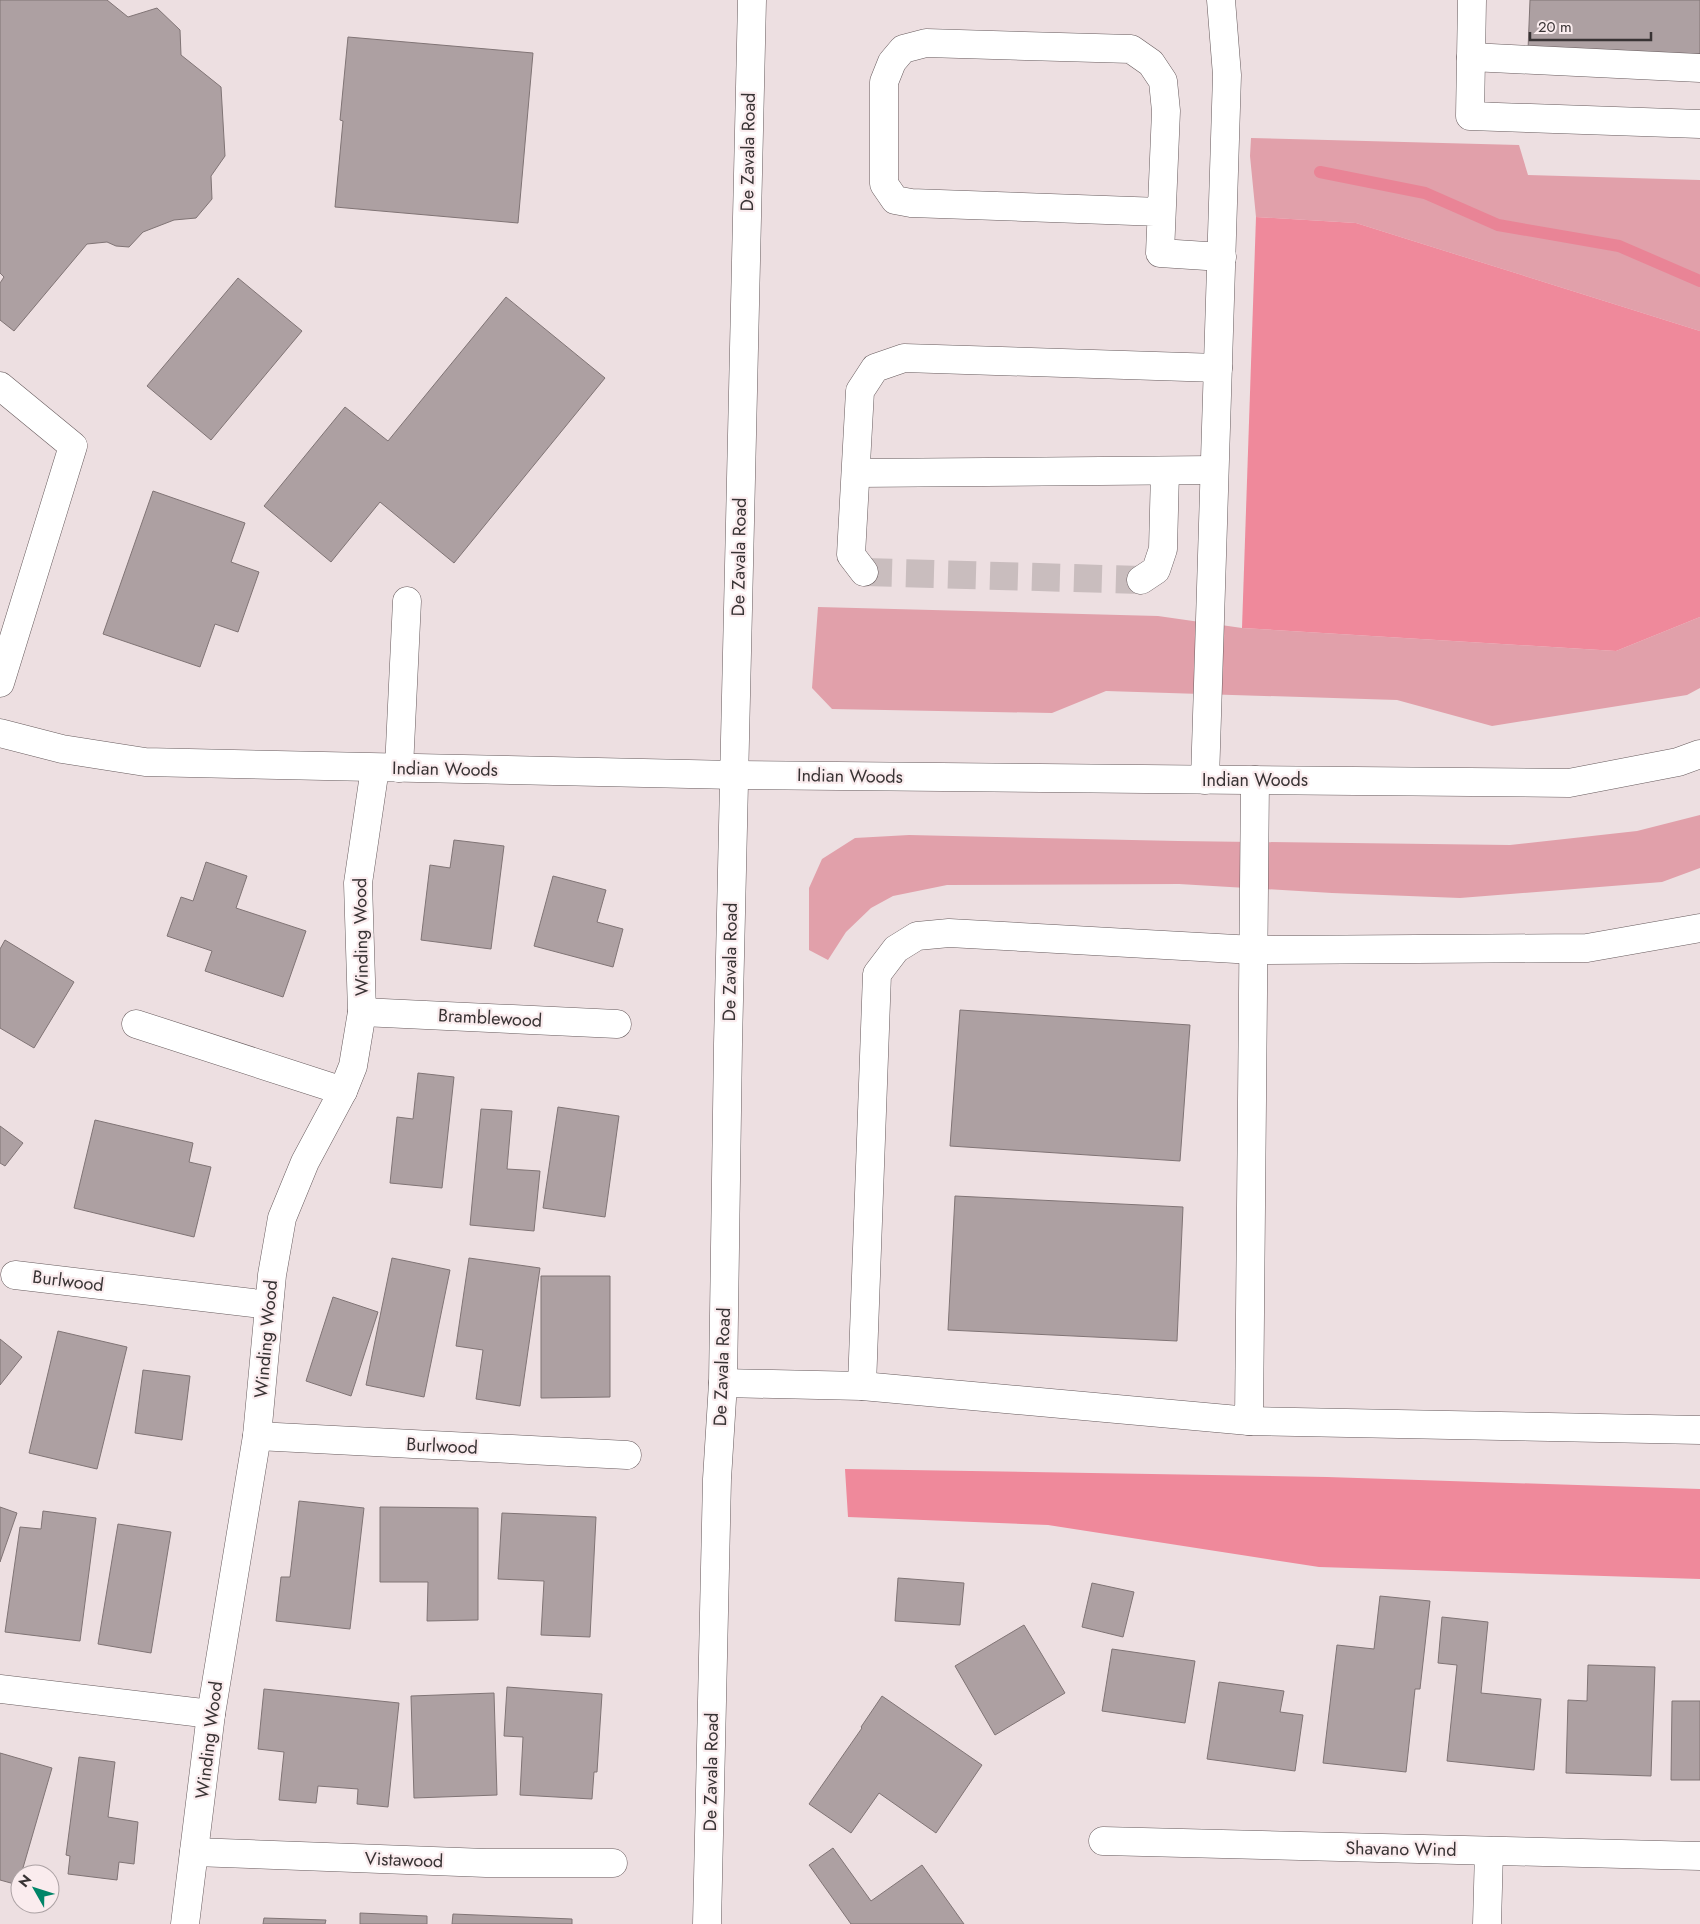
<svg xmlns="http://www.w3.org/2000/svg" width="1700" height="1924" font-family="Jost,sans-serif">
<rect width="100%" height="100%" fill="#eddfe1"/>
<!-- green -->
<g fill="#e1a0aa">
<polygon points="1251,138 1519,145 1528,175 1700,180 1700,331 1356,223 1256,217 1250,156"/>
<polygon points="818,607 1158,616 1242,628 1616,651 1700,617 1700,688 1687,695 1492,726 1397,700 1106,691 1052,713 832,709 812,688"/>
<polygon points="1700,815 1700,868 1662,882 1460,898 1332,893 1179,884 947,885 893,896 871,908 846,932 828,960 809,950 809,888 822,859 855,838 909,835 1178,841 1510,845 1637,831"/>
</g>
<!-- forest -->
<g fill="#ef899b">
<polygon points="1256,217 1356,223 1700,331 1700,617 1616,651 1242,628"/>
<polygon points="845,1469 1327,1477 1700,1489 1700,1579 1319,1567 1048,1525 848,1517"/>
</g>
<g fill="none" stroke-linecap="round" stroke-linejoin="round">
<!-- stream -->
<polyline stroke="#e98496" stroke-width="12" points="1320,172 1425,193 1498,225 1619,246 1700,281"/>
</g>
<!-- building -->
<g fill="#ada0a2" stroke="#807475">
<polygon points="0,0 107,0 128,17 157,8 180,30 181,55 221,87 225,156 211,176 212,199 196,218 174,220 143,232 129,247 116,246 107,242 87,244 14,331 0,320 0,283 4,277 0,273"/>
<polygon points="1530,0 1700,0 1700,54 1528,50"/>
<polygon points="348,37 533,53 518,223 335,207 343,121 340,120"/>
<polygon points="238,278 302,331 211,440 147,386"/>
<polygon points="506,297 605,378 454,563 380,502 331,562 264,506 345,407 388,441"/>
<polygon points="153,491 245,523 231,562 259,572 238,632 215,624 200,667 103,634"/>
<polygon points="454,840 504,846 491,949 421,940 430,865 450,868"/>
<polygon points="206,862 247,876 236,908 306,931 283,997 205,971 212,951 167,936 181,897 193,901"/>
<polygon points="553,876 606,890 597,922 623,929 613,967 534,946"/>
<polygon points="5,940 74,982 34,1048 0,1028 0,949"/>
<polygon points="960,1010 1190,1025 1180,1161 950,1146"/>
<polygon points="418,1073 454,1077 442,1188 390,1183 397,1117 413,1119"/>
<polygon points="558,1107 619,1116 605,1217 543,1208"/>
<polygon points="481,1109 512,1111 507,1169 540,1171 534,1231 470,1225"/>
<polygon points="95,1120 193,1143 189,1162 211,1167 194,1237 74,1208"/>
<polygon points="0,1126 23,1143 5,1166 0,1163"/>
<polygon points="955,1196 1183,1207 1177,1341 948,1330"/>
<polygon points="392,1258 450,1270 424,1397 366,1385"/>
<polygon points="469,1258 540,1268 520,1406 476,1399 483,1350 456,1346"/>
<polygon points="541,1276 610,1276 610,1397 541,1398"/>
<polygon points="333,1297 378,1312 351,1396 306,1381"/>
<polygon points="58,1331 127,1347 97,1469 29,1453"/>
<polygon points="0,1339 22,1357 0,1385"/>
<polygon points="143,1370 190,1376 182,1440 135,1433"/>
<polygon points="299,1501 364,1508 350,1629 276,1621 281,1577 290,1577"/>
<polygon points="0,1507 17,1513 0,1562"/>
<polygon points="380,1507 478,1508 478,1620 427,1621 428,1582 380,1582"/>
<polygon points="43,1511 96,1518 80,1641 5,1632 20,1527 41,1529"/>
<polygon points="502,1513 596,1517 590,1637 541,1635 544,1581 498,1579"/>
<polygon points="118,1524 171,1532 151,1653 98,1644"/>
<polygon points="898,1578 964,1583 960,1625 895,1621"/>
<polygon points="1092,1583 1134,1592 1123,1637 1082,1627"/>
<polygon points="1380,1596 1430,1601 1420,1689 1415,1689 1406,1772 1323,1763 1337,1645 1374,1649"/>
<polygon points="1442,1617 1488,1622 1481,1693 1541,1699 1534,1770 1447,1761 1457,1665 1438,1663"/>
<polygon points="1024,1625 1065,1693 995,1735 955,1666"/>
<polygon points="1112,1649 1195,1661 1185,1723 1102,1711"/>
<polygon points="1588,1665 1655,1667 1651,1776 1566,1773 1568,1700 1587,1701"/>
<polygon points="1219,1682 1284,1691 1280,1712 1303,1715 1295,1771 1207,1759"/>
<polygon points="507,1687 602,1694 597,1772 594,1772 592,1799 520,1795 523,1737 504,1736"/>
<polygon points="264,1689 399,1703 388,1807 357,1804 358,1789 318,1786 316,1803 279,1800 284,1752 258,1749"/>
<polygon points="494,1693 497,1795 414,1798 411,1696"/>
<polygon points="882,1696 982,1765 936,1833 879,1793 851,1833 809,1804 862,1728 861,1727"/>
<polygon points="1672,1701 1700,1701 1700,1780 1671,1780"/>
<polygon points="0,1753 52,1768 18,1885 0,1880"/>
<polygon points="79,1757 115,1762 108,1817 138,1822 134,1864 119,1862 117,1880 68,1874 70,1856 66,1855"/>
<polygon points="833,1848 871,1901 922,1865 964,1924 851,1924 809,1865"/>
<polygon points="360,1913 427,1916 427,1924 360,1924"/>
<polygon points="453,1914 572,1919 572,1924 452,1924"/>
<polygon points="264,1918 326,1920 325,1924 263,1924"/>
</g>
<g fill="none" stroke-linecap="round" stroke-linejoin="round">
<!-- minor-tunnel -->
<polyline stroke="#c9bdbe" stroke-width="28" stroke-dasharray="28 14" stroke-linecap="butt" points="864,572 1141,580"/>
<!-- minor casing -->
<g stroke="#675b5d" stroke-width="29">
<g id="minor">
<polyline points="1472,0 1470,116 1700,124"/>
<polyline points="1471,57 1700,68"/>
<polyline points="1161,212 911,203 895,200 884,184 884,82 892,62 903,49 926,43 1131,49 1151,63 1163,81 1166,111 1160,253 1222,257"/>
<polyline points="0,386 73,446 0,683"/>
<polyline points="856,473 1214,470"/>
<polyline points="864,572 851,555 860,391 875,368 904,358 1218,368"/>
<polyline points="1141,580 1156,570 1163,549 1165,472"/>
<polyline points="0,733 62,749 145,762 734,775 1569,783 1678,762 1700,754"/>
<polyline points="399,768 407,601"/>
<polyline points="1205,780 1227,75 1221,0"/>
<polyline points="362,1012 617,1024"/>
<polyline points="136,1024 343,1091"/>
<polyline points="15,1275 269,1305"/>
<polyline points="723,1383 862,1386 1249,1421 1255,780"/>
<polyline points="862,1386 877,974 896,949 917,936 949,933 1254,950 1587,948 1700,928"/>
<polyline points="1249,1421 1700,1430"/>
<polyline points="257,1436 627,1455"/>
<polyline points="0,1689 211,1714"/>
<polyline points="1103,1841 1700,1856"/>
<polyline points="194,1852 486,1863 613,1863"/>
<polyline points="185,1924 211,1714 257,1436 272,1275 282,1218 305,1162 343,1091 353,1066 362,1012 358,883 375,768"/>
<polyline points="1487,1924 1489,1851"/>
</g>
</g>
<!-- major casing -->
<g stroke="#675b5d" stroke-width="29">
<polyline id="major" points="707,1924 717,1479 723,1383 728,1044 752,0"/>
</g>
<!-- minor -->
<use href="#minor" stroke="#fff" stroke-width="28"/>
<!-- major -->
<use href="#major" stroke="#fff" stroke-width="28"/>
</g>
<g text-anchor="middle" stroke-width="4.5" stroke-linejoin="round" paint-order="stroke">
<!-- street labels -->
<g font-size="18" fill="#383334" stroke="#faecee">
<text transform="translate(748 152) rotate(-89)" y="6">De Zavala Road</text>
<text transform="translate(739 557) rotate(-89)" y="6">De Zavala Road</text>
<text transform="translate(445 769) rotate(1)" y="6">Indian Woods</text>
<text transform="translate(850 776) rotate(1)" y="6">Indian Woods</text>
<text x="1255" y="786">Indian Woods</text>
<text transform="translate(361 937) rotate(-91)" y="6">Winding Wood</text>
<text transform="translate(730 962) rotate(-89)" y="6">De Zavala Road</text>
<text transform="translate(490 1018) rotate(3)" y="6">Bramblewood</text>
<text transform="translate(68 1281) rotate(7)" y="6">Burlwood</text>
<text transform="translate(266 1339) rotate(-85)" y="6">Winding Wood</text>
<text transform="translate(722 1367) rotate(-88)" y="6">De Zavala Road</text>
<text transform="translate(442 1446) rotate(3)" y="6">Burlwood</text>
<text transform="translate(209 1740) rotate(-83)" y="6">Winding Wood</text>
<text transform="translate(711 1772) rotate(-89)" y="6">De Zavala Road</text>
<text transform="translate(1401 1849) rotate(1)" y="6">Shavano Wind</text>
<text transform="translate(404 1860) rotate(2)" y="6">Vistawood</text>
</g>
</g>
<!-- north arrow -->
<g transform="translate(35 1889) rotate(309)"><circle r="24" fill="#faecee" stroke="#aca2a4"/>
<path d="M0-4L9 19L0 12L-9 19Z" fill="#008568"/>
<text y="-8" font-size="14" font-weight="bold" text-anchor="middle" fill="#383334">N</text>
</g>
<!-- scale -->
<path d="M1530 32v8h121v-8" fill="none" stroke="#383334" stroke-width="2.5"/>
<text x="1538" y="32" font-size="15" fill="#383334" stroke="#faecee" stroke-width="4" paint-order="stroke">20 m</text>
</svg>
